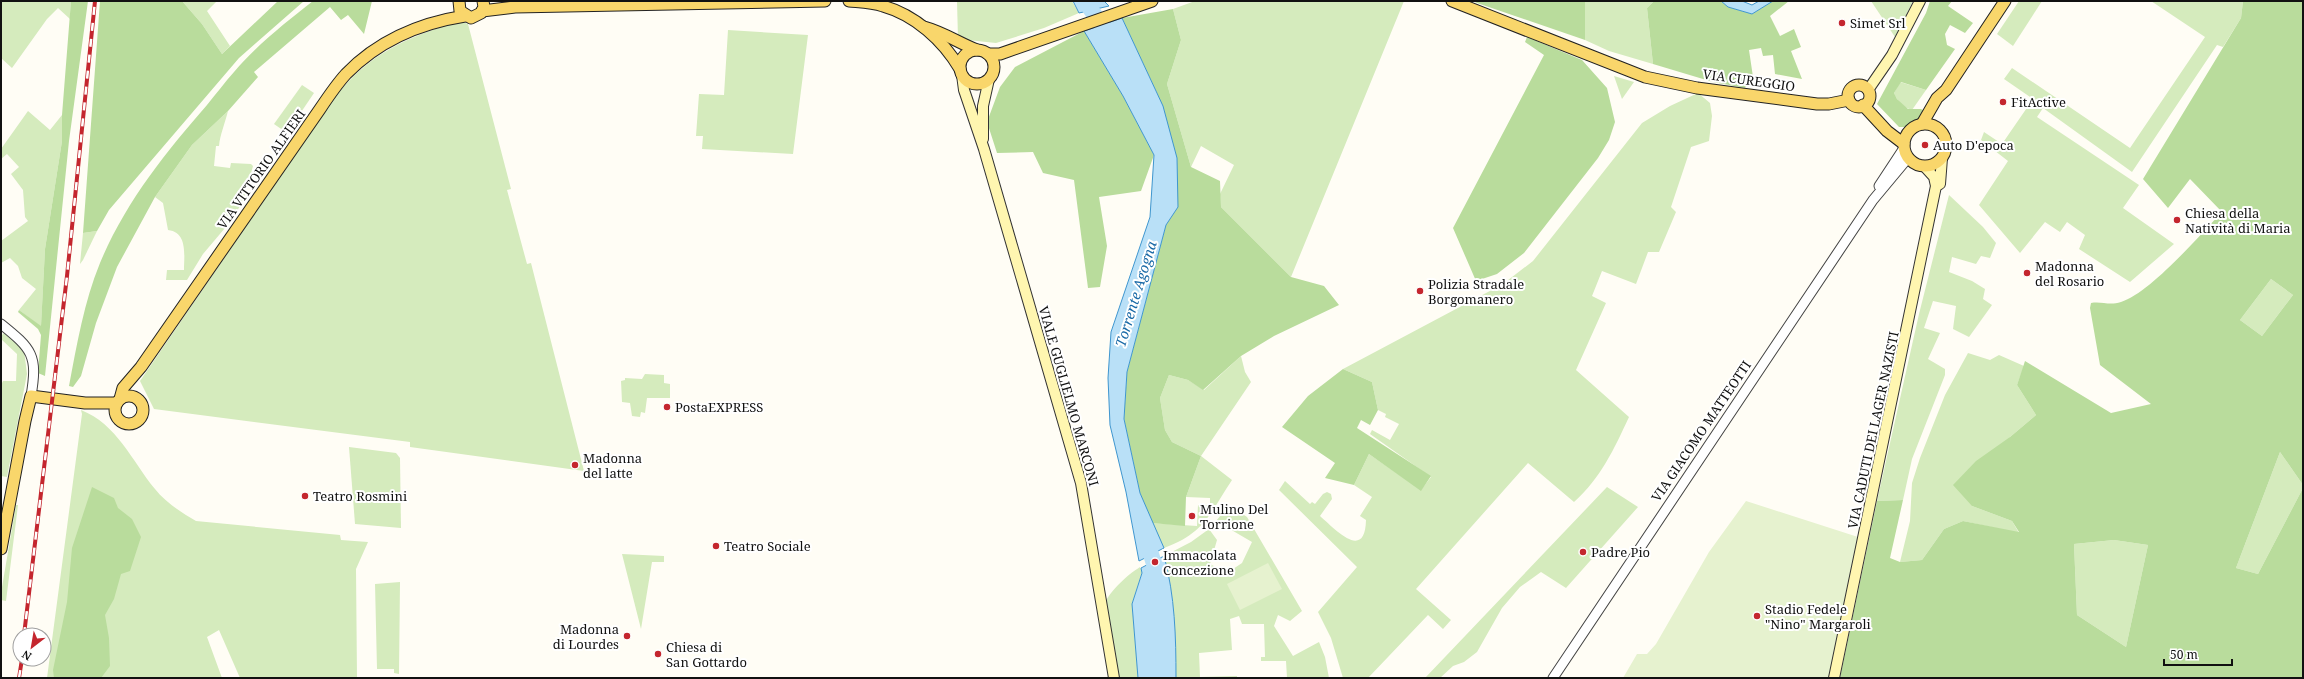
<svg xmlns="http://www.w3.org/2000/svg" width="2304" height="679" font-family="'Noto Serif',serif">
<rect width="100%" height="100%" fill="#fffdf5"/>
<!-- green -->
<g fill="#d5ebbd">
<polygon points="1,1 71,1 70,19 58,8 47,19 12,68 1,58"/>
<polygon points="182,1 217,1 207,11 230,46 222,54 202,24"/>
<polygon points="957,1 1072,1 1079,13 1044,28 996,43 958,39"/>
<polygon points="1195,1 1404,1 1291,277 1221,207 1220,194 1234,165 1201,146 1191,167 1167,84 1181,40 1173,9"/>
<polygon points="1585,1 1654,1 1647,8 1653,64 1609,51 1585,40"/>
<polygon points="1871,1 1913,1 1895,37"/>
<polygon points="2019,1 2042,1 2013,46 1997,34"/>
<polygon points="2151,1 2243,1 2241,18 2223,47 2217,45 2132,172 2043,108 2037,117 2139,185 2123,208 2174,244 2130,282 2079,249 2085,235 2067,222 2060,232 2045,222 2020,253 1979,205 2008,161 1981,140 1984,132 2002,144 2033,99 2004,79 2012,68 2130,148 2205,37"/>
<path d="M461 21 468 24 511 189 507 190 527 264 531 263 584 471 410 447V442L154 409 140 381 334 98C370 53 406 37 461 21Z"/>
<polygon points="728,30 808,35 793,154 702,149 703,136 696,136 699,94 724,95"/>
<polygon points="1614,76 1634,82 1622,99"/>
<path d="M1900 82 1926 90 1912 110C1904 108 1897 101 1894 93Z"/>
<polygon points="302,85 314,93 287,133 274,124"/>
<path d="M1698 93 1710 103 1712 116 1709 141 1691 147 1671 207 1676 212 1659 252H1648L1636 284 1602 271 1592 296 1606 303 1576 370 1629 417C1614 449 1601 478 1574 502L1528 463 1416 589 1451 620 1443 629 1428 615 1368 678H1343L1331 638 1318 612 1357 567 1279 490 1285 481 1310 504 1312 502 1315 504 1323 494 1327 492 1331 494 1332 499 1320 516C1335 529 1365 562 1366 520L1360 516 1372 497 1354 485 1369 454 1421 490 1431 477 1370 434 1372 430 1390 440 1399 424 1385 417 1386 414 1378 410 1372 382 1343 369 1503 284 1533 261 1642 123 1670 106Z"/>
<polygon points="28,111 50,130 62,115 62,141 45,249 41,327 19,310 36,289 22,278 18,266 10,258 1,263 1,241 28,221 25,217 23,190 11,174 19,167 7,154 1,159 1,149"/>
<path d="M228 111C225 123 220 135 219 146H216L214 166 230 168 231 163 251 164 253 166 243 202 225 228 203 254 187 280H166L167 270H184C184 256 188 232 168 230L163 203 155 197 192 145Z"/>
<polygon points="1949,195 1983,227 1996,243 1990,258 1981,256 1976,264 1952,257 1949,272 1972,281 1985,289 1983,299 1992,305 1969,337 1953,329 1956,306 1933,301 1924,328 1940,333 1928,359 1945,369 1945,375 1912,459 1903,500 1877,501 1919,314"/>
<polygon points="97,231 83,260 80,264 83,233"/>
<polygon points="2271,279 2293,295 2262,336 2240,320"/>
<polygon points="4,333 24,350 27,374 7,477 1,476 1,385 3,381 16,381 17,354 1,339 1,336"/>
<polygon points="1968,353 1990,360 1999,355 2024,366 2017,385 2036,415 2010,437 1972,506 2012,521 2019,533 1963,521 1944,529 1922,560 1900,562 1910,521 1912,483 1920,458 1945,395"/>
<path d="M1241 356 1245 372 1251 382 1201 456 1232 480C1210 513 1205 533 1164 548L1152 523 1197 526 1198 505H1210V498L1186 497 1201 456 1172 442 1165 430 1160 398 1169 375 1188 380 1204 390Z"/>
<polygon points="645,374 664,375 664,383 670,384 670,398 647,398 645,413 641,412 640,417 632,416 630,403 622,402 621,381 625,380 625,378 642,379"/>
<path d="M81 410C117 424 132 461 155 489 165 502 182 513 196 521L340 535 341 540 368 542 356 569 357 678H240L219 630 207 637 222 678H47L82 414Z"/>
<polygon points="349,447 396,453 400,458 401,528 355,524"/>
<polygon points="2280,452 2303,485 2303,488 2258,574 2236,568"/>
<polygon points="1607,487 1638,507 1566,588 1541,572 1520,587 1502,608 1477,652 1464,662 1453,666 1440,678 1425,678"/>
<polygon points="16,505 18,505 6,601 1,600 1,593"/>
<path d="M1233 508 1247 517 1302 611 1290 621 1278 615 1274 626 1293 656 1319 642 1325 657 1329 678H1287L1286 661H1261V657H1265L1264 624H1242L1239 616 1230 619 1232 650 1199 653 1200 677 1237 676V678H1176C1176 637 1175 596 1164 556L1191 542 1209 529 1217 540 1210 564 1227 573 1242 563 1252 542 1216 521 1226 509Z"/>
<polygon points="2114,540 2148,545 2126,647 2077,615 2074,544"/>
<polygon points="622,554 664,556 664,562 652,562 641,629"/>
<path d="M1140 567 1142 572 1132 604 1138 678H1114C1113 667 1101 617 1102 610 1106 594 1127 575 1140 567Z"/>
<polygon points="400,582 399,674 394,673 394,669 377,669 375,584"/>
</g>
<!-- forest -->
<g fill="#b9dc9c" fill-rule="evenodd">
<polygon points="71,1 88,1 69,141 45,376 38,373 41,335 38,329 18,312 19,310 41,326 45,249 62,141 62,115"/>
<polygon points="100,1 182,1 202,24 222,54 278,1 304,1 239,58 109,210 97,231 83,233"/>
<path d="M313 1H372L364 34 348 15 341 20 330 7 254 72 258 77 228 111 192 145 155 197 117 267 96 323 81 376 73 387 69 386C77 344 84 302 100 263 125 203 165 153 207 105 216 94 225 82 234 72 256 46 286 22 313 1Z"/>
<polygon points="1473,1 1585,1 1585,40 1477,3"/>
<polygon points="1654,1 1721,1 1728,7 1752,14 1773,1 1789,1 1770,16 1780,36 1794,29 1801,47 1791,51 1802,79 1775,74 1773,55 1763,56 1761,48 1749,50 1753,77 1745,88 1713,82 1653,64 1647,8"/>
<path d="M1930 1H1952L1948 6 1973 23 1965 33 1950 25 1945 34 1947 45 1955 49 1926 90 1901 82 1894 93 1897 99 1908 109H1921L1925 111C1920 123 1912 128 1899 127L1877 104 1926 13Z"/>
<path d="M2243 1H2303V485L2280 452 2236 568 2258 574 2303 488V678H1840L1877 501 1903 500 1890 558 1900 562 1922 560 1944 529 1963 521 2019 532 2012 521 1972 506 1953 485 1976 461 2010 437 2036 415 2017 385 2025 361 2111 413 2151 404 2100 365 2090 308 2091 303C2102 301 2109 306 2121 302 2150 293 2200 235 2222 212L2190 179 2168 208 2143 179 2241 18ZM2271 279 2293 295 2262 336 2240 320ZM2114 540 2148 545 2126 647 2077 615 2074 544Z"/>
<polygon points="1173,9 1181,40 1167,84 1191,167 1220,181 1221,207 1291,277 1324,286 1339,305 1274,336 1241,356 1203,390 1188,380 1169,375 1160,398 1165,430 1172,442 1201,456 1186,497 1185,526 1152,523 1140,493 1124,419 1127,372 1166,225 1178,207 1157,93 1122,18"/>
<polygon points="1084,31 1123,96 1154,155 1141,191 1099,197 1107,246 1100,287 1088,288 1074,180 1043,173 1033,152 997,153 987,122 1000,87 1015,67"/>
<polygon points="1527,37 1582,60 1607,88 1615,122 1609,140 1598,158 1524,253 1497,274 1476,281 1453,228 1544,55 1525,42"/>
<polygon points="1343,369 1372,382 1378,410 1370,425 1361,420 1357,428 1431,476 1421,491 1369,454 1354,485 1325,478 1335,463 1282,427 1308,396"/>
<polygon points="92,487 114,498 118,508 132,519 141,537 130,571 121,574 114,599 105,615 109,638 110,666 101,678 54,678 53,670 67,602 72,548"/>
</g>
<!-- pitch -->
<g fill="#e6f2cf">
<polygon points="1746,501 1858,537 1829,678 1623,678 1637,654 1647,654 1656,644 1709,552"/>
<polygon points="1268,563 1282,589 1240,610 1227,584"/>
</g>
<!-- water -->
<g fill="#b9e0f7" stroke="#3f96cf">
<polygon points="1073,1 1104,1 1109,6 1079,13"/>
<polygon points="1721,1 1742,1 1752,5 1759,1 1773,1 1752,14 1728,7"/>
<polygon points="1122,18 1163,106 1177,158 1178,207 1166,225 1127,372 1124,419 1140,493 1164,548 1154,553 1152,550 1149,552 1149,556 1139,561 1126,492 1110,425 1108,378 1111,332 1150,217 1154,155 1123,96 1084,31"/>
<path d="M1164 556C1175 596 1176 637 1176 678H1138L1132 604 1142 573 1141 568Z"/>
</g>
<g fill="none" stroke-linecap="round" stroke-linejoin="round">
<!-- river -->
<g stroke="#b9e0f7" stroke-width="16">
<polyline points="1085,1 1107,33"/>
<polyline points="1144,532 1155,567 1156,583"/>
</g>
<!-- tertiary casing -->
<g stroke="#444" stroke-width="11">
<g id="tertiary">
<polyline points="1879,186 1904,148"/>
<path d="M1 324C32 349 38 355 31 396"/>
<polyline points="1553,678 1873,200 1908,158"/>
</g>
</g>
<!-- secondary casing -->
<g stroke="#333" stroke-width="12">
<g id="secondary">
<polyline points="962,75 964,90 984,149 1081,483 1114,678"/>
<polyline points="1868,90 1892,55 1920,1"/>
<polyline points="983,139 983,106 989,79"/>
<polyline points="1936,186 1940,184 1942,158"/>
<polyline points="1834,678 1936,186 1934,177 1924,166"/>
</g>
</g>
<!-- primary casing -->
<g stroke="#222" stroke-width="13">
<g id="primary">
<polyline points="459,1 460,11 471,18 481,13 484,7 483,1"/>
<path d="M849 1C860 2 872 2 883 6 915 15 943 40 960 69"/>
<polyline points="1452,1 1645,77 1697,88 1817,104 1829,104 1849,100"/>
<polyline points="482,11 515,7 825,1"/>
<path d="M924 27C943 32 959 43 977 50"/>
<circle cx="977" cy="67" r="17"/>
<polyline points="988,54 1000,54 1152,1"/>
<circle cx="1859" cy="96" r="11"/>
<polyline points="1863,105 1887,131 1904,144"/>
<circle cx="1925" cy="145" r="21"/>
<polyline points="1922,124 1937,98 1946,90 2005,1"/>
<circle cx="129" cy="410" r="14"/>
<path d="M120 399 123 388 141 367 320 109C328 97 336 85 346 74 378 41 420 23 465 16"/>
<polyline points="1,549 25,421 31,396 85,403 117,403"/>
</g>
</g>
<!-- tertiary -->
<use href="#tertiary" stroke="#fff" stroke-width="9"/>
<!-- secondary -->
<use href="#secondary" stroke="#fff6b0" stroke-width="10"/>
<!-- primary -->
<use href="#primary" stroke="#f9d66b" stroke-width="11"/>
<!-- rail casing -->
<g stroke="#c4262e" stroke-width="4">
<g id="rail">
<polyline points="24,635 67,276 95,1"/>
<polyline points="19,678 22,659"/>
</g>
</g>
<!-- rail -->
<use href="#rail" stroke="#fff" stroke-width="2.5" stroke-dasharray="8" stroke-linecap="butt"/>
</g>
<!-- markers -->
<g fill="#c4262e" stroke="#fff" stroke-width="1.5">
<circle cx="1842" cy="23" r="4"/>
<circle cx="2003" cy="102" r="4"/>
<circle cx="1925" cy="145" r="4"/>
<circle cx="2177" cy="220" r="4"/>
<circle cx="2027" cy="273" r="4"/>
<circle cx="1420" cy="291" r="4"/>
<circle cx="667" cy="407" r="4"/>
<circle cx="575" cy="465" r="4"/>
<circle cx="305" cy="496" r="4"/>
<circle cx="1192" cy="516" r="4"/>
<circle cx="716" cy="546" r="4"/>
<circle cx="1583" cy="552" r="4"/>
<circle cx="1155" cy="562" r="4"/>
<circle cx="1757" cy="616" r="4"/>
<circle cx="627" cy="636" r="4"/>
<circle cx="658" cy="654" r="4"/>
</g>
<g text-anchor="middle" stroke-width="4" stroke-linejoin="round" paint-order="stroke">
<!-- poi labels -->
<g font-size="13" fill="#111" stroke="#fff" text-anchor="start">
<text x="1850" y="28">Simet Srl</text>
<text x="2011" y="107">FitActive</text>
<text x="1933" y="150">Auto D'epoca</text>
<text x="2185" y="218">Chiesa della<tspan x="2185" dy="15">Natività di Maria</tspan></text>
<text x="2035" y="271">Madonna<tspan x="2035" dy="15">del Rosario</tspan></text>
<text x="1428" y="289">Polizia Stradale<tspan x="1428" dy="15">Borgomanero</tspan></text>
<text x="675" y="412">PostaEXPRESS</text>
<text x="583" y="463">Madonna<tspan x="583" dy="15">del latte</tspan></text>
<text x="313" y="501">Teatro Rosmini</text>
<text x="1200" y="514">Mulino Del<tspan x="1200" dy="15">Torrione</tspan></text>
<text x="724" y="551">Teatro Sociale</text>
<text x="1591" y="557">Padre Pio</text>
<text x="1163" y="560">Immacolata<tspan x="1163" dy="15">Concezione</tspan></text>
<text x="1765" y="614">Stadio Fedele<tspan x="1765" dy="15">"Nino" Margaroli</tspan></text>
<text x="619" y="634" text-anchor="end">Madonna<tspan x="619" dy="15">di Lourdes</tspan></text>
<text x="666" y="652">Chiesa di<tspan x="666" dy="15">San Gottardo</tspan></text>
</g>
<!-- street labels -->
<g font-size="13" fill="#111" stroke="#fff">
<text transform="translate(1749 80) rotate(8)" y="5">VIA CUREGGIO</text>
<text transform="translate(261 169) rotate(-55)" y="5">VIA VITTORIO ALFIERI</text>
<text transform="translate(1069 396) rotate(74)" y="5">VIALE GUGLIELMO MARCONI</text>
<text transform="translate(1873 430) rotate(-78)" y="5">VIA CADUTI DEI LAGER NAZISTI</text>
<text transform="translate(1701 431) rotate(-56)" y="5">VIA GIACOMO MATTEOTTI</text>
</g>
<!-- water labels -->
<g font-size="14" font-style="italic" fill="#1768a6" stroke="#fff">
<text transform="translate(1136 294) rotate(-73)" y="5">Torrente Agogna</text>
</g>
</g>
<!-- border -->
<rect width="2304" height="679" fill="none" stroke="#111111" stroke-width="4"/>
<!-- north arrow -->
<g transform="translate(32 647) rotate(211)"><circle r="19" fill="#ffffff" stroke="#a0a0a0"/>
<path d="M0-3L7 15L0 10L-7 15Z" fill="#c4262e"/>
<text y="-6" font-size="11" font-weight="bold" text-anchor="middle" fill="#111111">N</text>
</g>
<!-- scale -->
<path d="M2164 659v6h68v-6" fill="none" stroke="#111111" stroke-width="2"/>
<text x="2170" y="659" font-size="12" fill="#111111" stroke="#ffffff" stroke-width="3" paint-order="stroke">50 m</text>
</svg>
